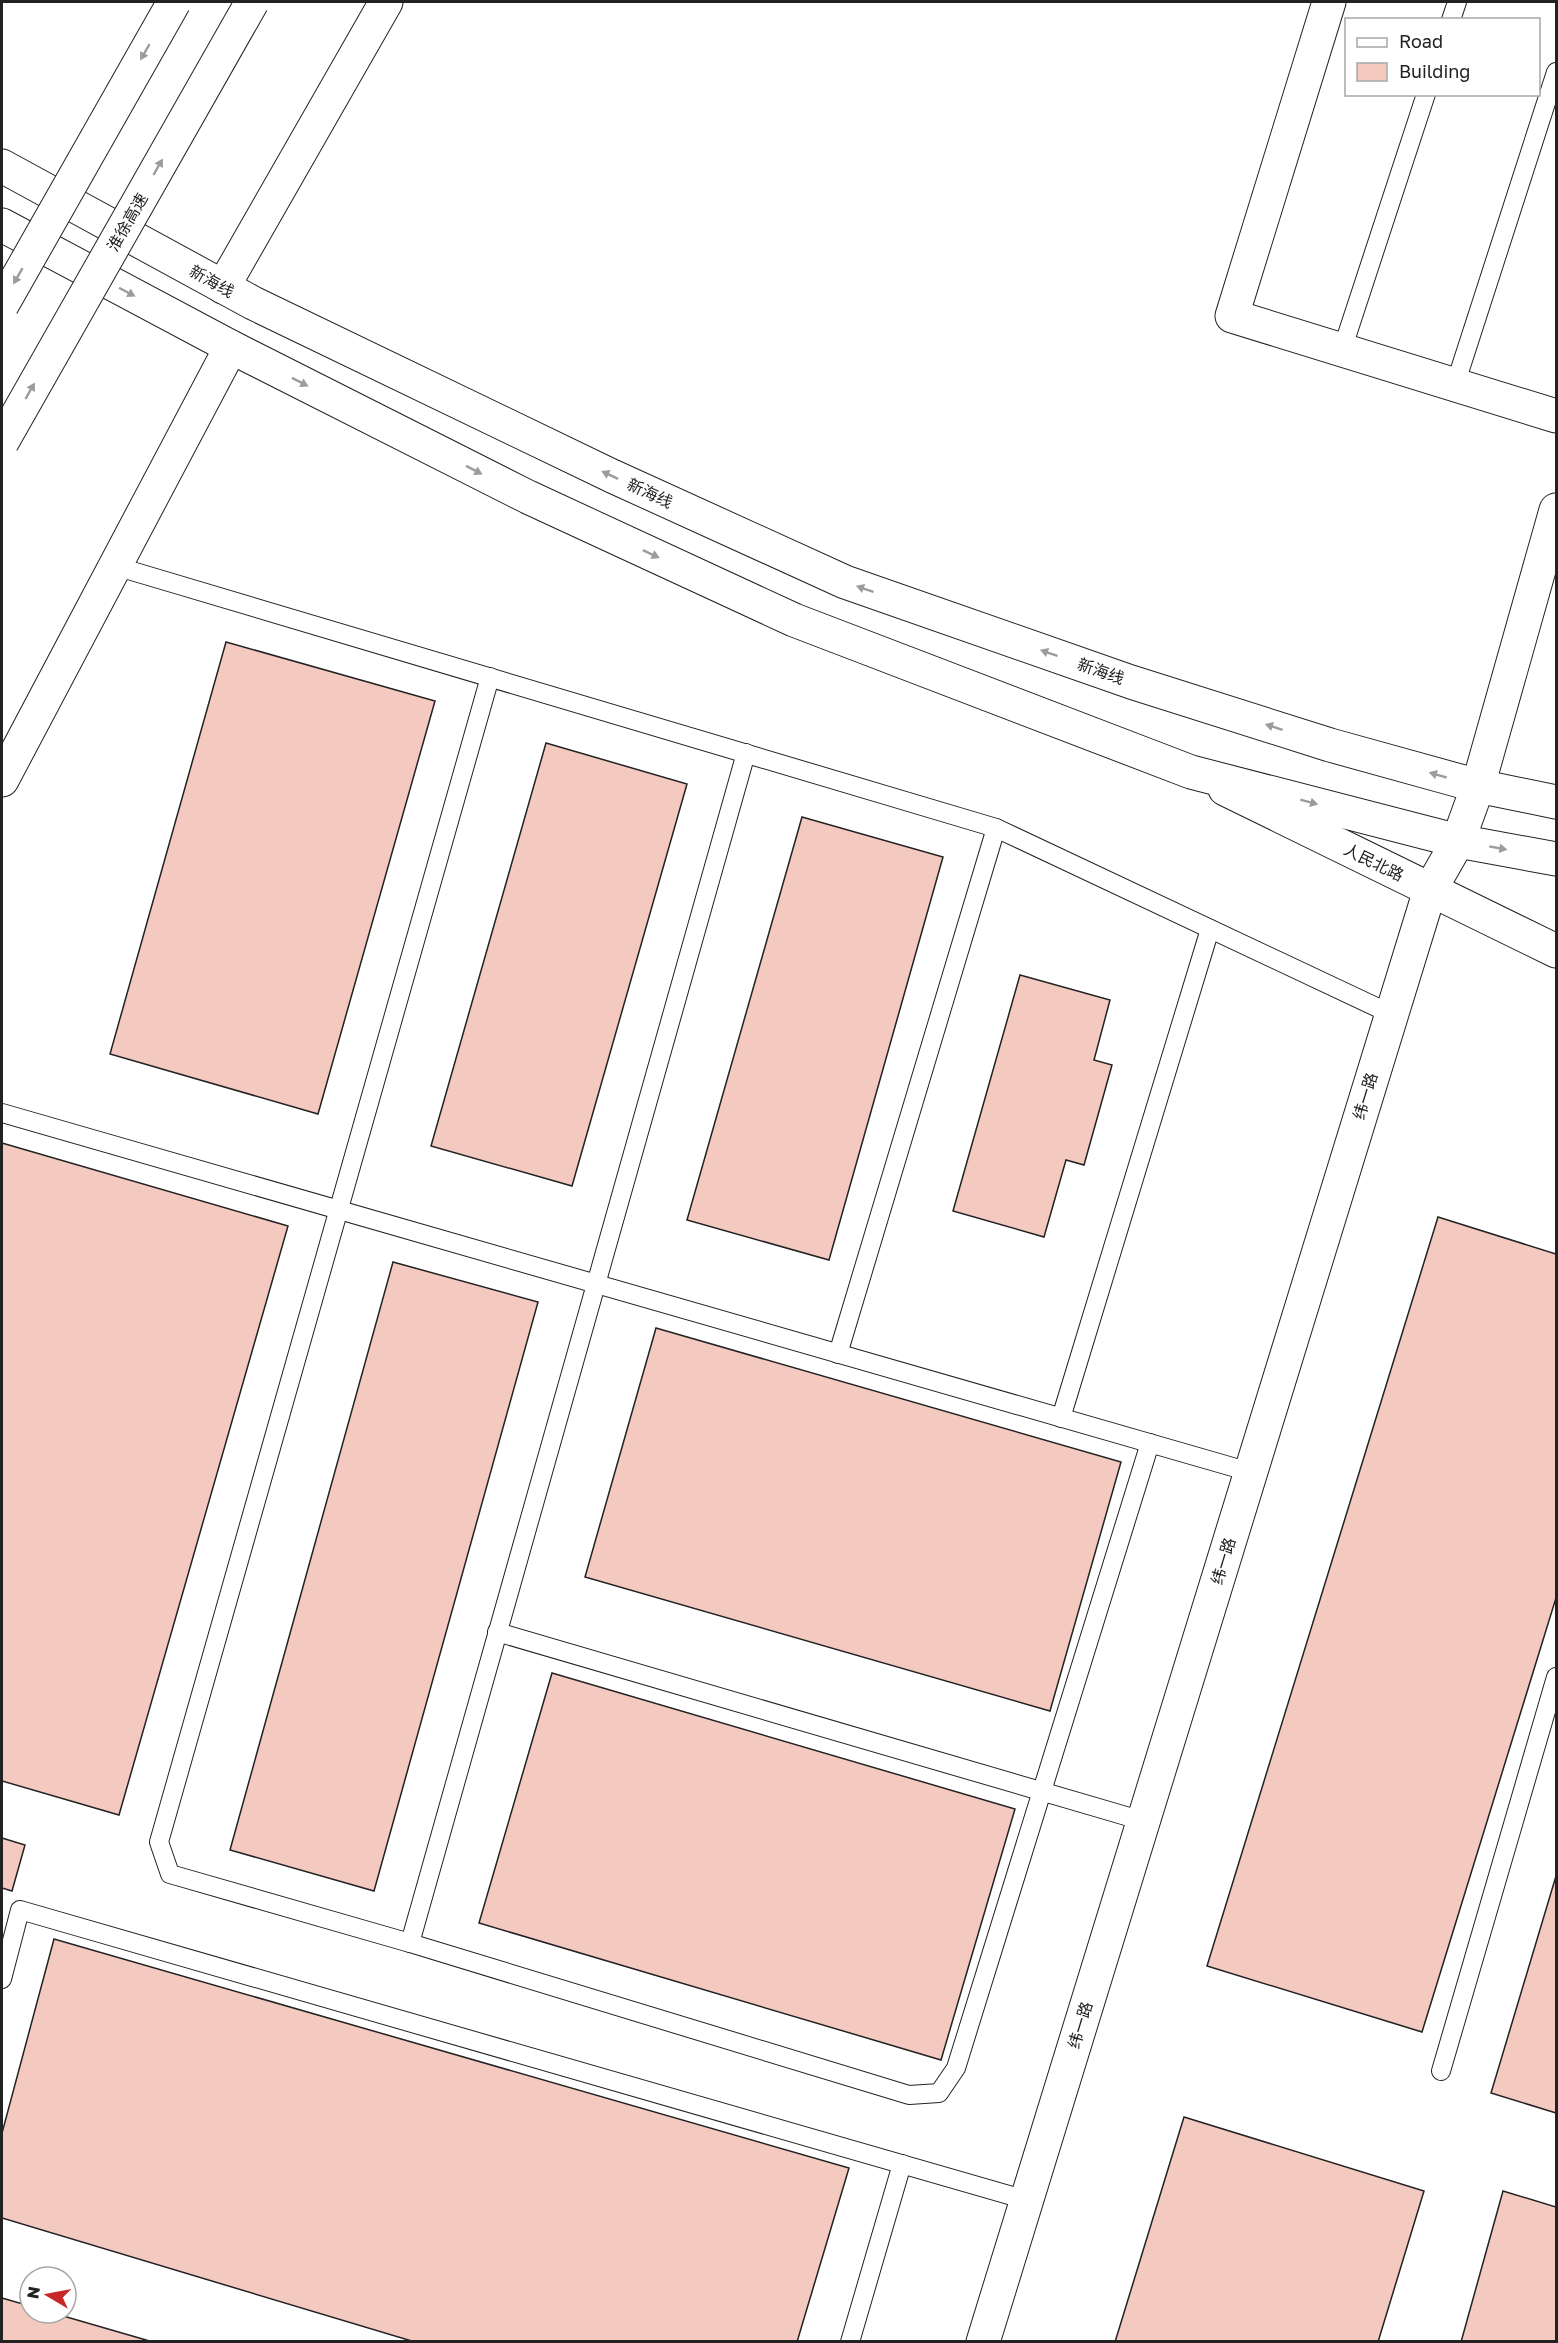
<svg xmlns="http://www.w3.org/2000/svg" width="1558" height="2343" font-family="'Golos Text','Noto Sans SC',sans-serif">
<rect width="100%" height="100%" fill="#fff"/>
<!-- building -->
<g fill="#f3c9c0" stroke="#222" stroke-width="1.5">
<polygon points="226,642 435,701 318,1114 110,1054"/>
<polygon points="546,743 687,784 572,1186 431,1146"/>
<polygon points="802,817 943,857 829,1260 687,1220"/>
<polygon points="1020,975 1110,1000 1094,1060 1112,1065 1084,1165 1066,1160 1044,1237 953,1211"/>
<polygon points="2,1143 288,1226 119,1815 2,1781"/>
<polygon points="1438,1217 1556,1254 1556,1598 1422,2032 1207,1966"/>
<polygon points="393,1262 538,1302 374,1891 230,1850"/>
<polygon points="656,1328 1121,1462 1050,1711 585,1577"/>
<polygon points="552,1673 1015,1809 941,2060 479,1923"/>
<polygon points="2,1838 25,1845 12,1891 2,1888"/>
<polygon points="1556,1876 1556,2113 1491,2093"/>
<polygon points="54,1939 849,2168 797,2342 415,2342 2,2218 2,2133"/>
<polygon points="1184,2117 1424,2191 1378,2342 1115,2342"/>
<polygon points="1503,2191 1556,2207 1556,2342 1461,2342"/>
<polygon points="2,2298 30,2306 30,2313 53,2313 153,2342 2,2342"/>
</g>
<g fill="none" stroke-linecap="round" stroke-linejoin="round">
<!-- service casing -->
<g stroke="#222" stroke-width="20">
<g id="service">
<polyline points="1451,20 1457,2"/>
<polyline points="1342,350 1426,94"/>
<polyline points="1455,385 1556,72"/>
<polyline points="115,566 996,828 1391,1014"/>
<polyline points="490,677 159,1842 170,1874 410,1943 746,753"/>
<polyline points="2,1113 1250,1472"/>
<polyline points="838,1354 996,828"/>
<polyline points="1061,1418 1210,929"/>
<polyline points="497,1632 1143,1821"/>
<polyline points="410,1943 909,2095 939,2093 956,2068 1150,1443"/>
<polyline points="2,1979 20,1910 1026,2200"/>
<polyline points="1441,2071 1556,1677"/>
<polyline points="850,2342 902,2164"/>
</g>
</g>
<!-- minor casing -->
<g stroke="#222" stroke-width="35">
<g id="minor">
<polyline points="1329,2 1232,316 1556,416"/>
<polyline points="223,287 386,2"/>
<polyline points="2,780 231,347"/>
<polyline points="983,2342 1430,890 1458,841 1478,786 1556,510"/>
</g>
</g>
<!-- secondary casing -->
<g stroke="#222" stroke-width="35">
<polyline id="secondary" points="1225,789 1556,951"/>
</g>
<!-- trunk casing -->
<g stroke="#222" stroke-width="35">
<g id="trunk">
<polyline points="2,166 253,303 612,476 845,582 1131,682 1330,745 1478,786 1556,802"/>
<polyline points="2,225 231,347 528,497 794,620 1191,772 1458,841 1556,859"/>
</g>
</g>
<!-- service -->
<use href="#service" stroke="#fff" stroke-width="18"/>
<!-- minor -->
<use href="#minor" stroke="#fff" stroke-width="33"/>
<!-- secondary -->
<use href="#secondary" stroke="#fff" stroke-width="33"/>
<!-- trunk -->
<use href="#trunk" stroke="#fff" stroke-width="33"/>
<!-- motorway-bridge casing -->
<g stroke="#222" stroke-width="35" stroke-linecap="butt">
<g id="motorway-bridge">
<polyline points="2,305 174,2"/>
<polyline points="2,442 252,2"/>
</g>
</g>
<!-- motorway-bridge -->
<use href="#motorway-bridge" stroke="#fff" stroke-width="33"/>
</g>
<!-- one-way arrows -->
<defs><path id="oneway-solid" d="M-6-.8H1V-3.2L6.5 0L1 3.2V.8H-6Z" transform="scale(1.5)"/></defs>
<g fill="#9c9c9c">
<use href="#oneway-solid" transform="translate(145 52) rotate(120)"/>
<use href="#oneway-solid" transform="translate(158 167) rotate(-60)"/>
<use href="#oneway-solid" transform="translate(18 276) rotate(120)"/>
<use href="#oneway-solid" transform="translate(127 292) rotate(28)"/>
<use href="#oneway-solid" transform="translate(300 382) rotate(27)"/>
<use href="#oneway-solid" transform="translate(30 391) rotate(-60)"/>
<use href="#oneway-solid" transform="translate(474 470) rotate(27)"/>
<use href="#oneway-solid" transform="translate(610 475) rotate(-155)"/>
<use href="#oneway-solid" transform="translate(651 554) rotate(25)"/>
<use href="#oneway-solid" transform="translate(865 589) rotate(-161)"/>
<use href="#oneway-solid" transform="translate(1049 653) rotate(-161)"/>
<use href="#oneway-solid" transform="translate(1274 727) rotate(-162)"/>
<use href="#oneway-solid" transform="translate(1438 775) rotate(-164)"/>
<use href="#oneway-solid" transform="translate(1309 802) rotate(15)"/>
<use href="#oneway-solid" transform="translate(1498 848) rotate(10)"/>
</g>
<g text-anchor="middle" stroke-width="4.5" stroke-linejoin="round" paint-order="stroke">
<!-- street labels -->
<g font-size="16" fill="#222" stroke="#fff">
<text transform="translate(127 222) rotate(-60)" y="6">淮徐高速</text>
<text transform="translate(212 281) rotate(29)" y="6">新海线</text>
<text transform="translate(650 493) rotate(25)" y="6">新海线</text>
<text transform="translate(1101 671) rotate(19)" y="6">新海线</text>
<text transform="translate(1374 862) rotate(26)" y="6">人民北路</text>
<text transform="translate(1365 1096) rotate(-73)" y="6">纬一路</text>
<text transform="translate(1223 1561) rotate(-73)" y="6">纬一路</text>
<text transform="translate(1080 2025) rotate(-73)" y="6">纬一路</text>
</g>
</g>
<!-- border -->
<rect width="1558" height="2343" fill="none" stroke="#222222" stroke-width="6"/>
<!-- legend -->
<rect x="1345" y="18" width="195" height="78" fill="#ffffff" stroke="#a7a7a7" stroke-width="1.5"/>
<rect x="1357" y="38" width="30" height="9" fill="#ffffff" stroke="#a7a7a7" stroke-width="1.5"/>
<text x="1399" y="48" font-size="18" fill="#222222">Road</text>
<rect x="1357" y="63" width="30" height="18" fill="#f3c9c0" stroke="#a7a7a7" stroke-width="1.5"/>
<text x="1399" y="78" font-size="18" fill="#222222">Building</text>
<!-- north arrow -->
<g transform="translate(48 2295) rotate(280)"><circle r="28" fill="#ffffff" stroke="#a7a7a7" stroke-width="1.5"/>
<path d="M0-4.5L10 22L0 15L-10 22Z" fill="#c62828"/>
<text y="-9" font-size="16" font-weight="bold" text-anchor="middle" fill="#222222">N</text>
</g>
</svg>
